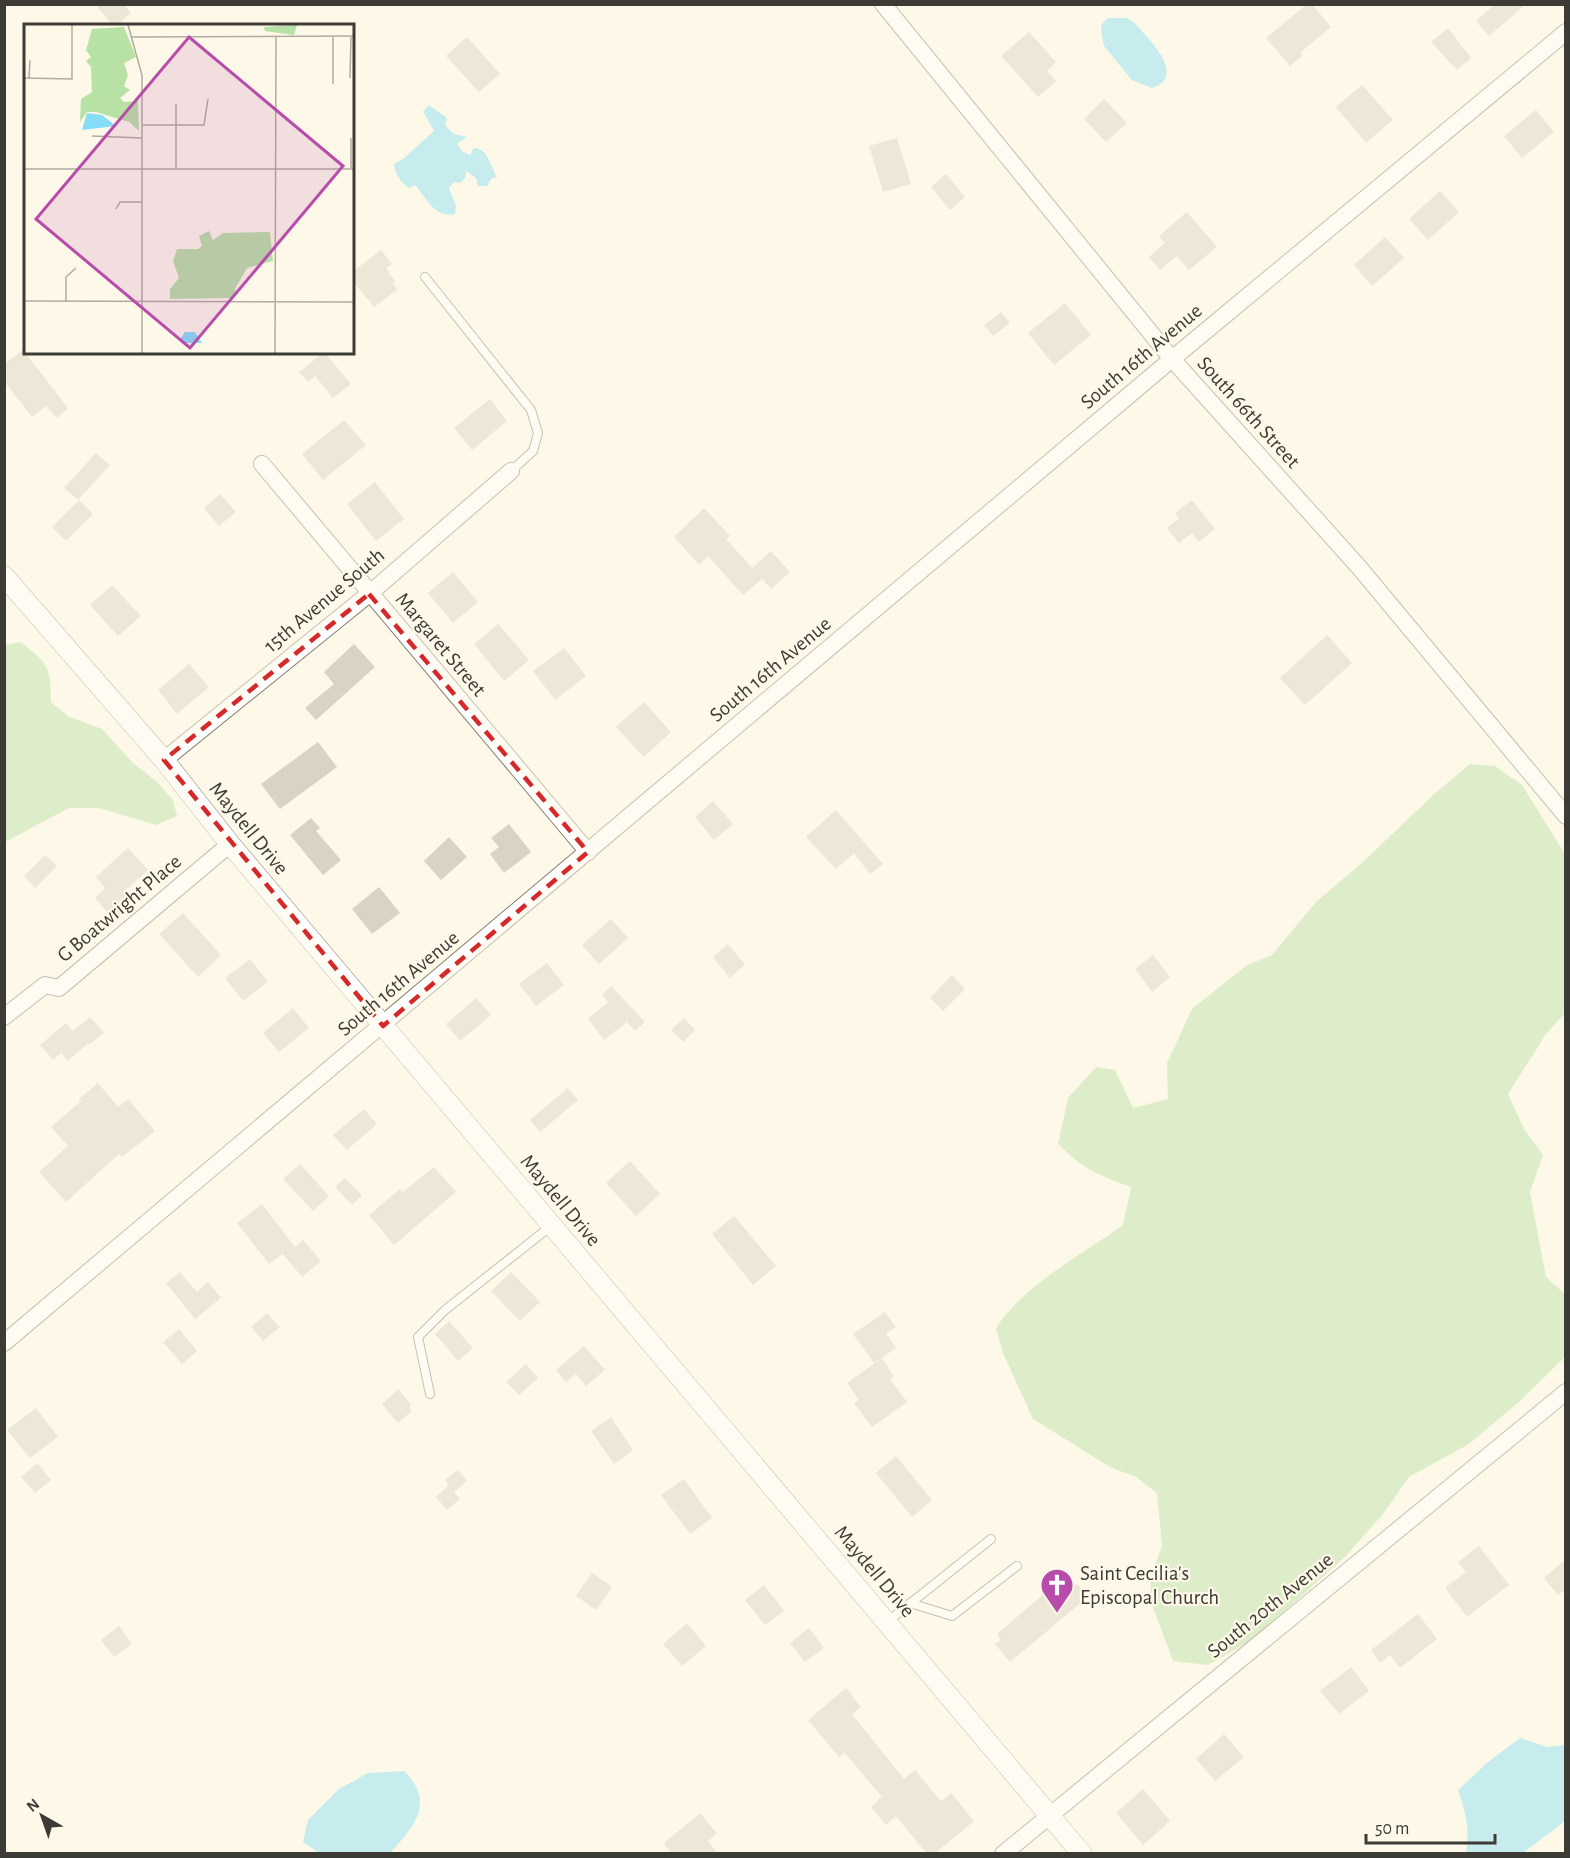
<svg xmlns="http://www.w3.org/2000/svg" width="1570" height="1858" font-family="'Alegreya Sans',sans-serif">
<rect width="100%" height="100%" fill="#fdf8e8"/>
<!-- green -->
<g fill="#b8e1a5">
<path d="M20 642C48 662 51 668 51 702L68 716 102 729 133 763 157 782 173 800 177 816 156 825 99 808H69L5 842V645Z"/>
<path d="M1470 764 1495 766 1522 785 1565 854V1013L1546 1034 1508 1094 1524 1129 1543 1155 1530 1192 1546 1277 1565 1294 1566 1356 1519 1402 1469 1444 1409 1477 1383 1514 1345 1557 1252 1640 1208 1665 1173 1661 1152 1605 1150 1579 1162 1546 1157 1493 1136 1477 1110 1467 1033 1419 1003 1353 996 1328C1027 1282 1079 1257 1123 1225L1131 1187C1099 1176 1082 1168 1058 1144L1068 1098 1096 1067 1115 1070 1133 1108 1168 1099 1167 1063 1192 1009 1247 965 1272 955 1316 902 1364 861 1432 796Z"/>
</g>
<!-- water -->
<g fill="#86ddf7">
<path d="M1108 18H1127L1134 22C1147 38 1189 76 1152 88L1132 80 1104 46 1101 31 1102 24Z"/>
<path d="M429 105 447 118 445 125 454 134 467 137 457 144 462 151 470 155 474 148C489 149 490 166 497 177L491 179 487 186H478L476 178 466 171 465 178 460 183 454 182 449 188 456 206 455 214C435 218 427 199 415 185L409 188C401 183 395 174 394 164L403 159 434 131 423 111Z"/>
<path d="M1520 1738 1547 1747 1565 1745V1821L1523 1853H1466C1470 1828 1466 1814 1458 1790L1488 1762Z"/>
<path d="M404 1771C436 1802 414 1827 390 1853H319L303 1842 308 1820 339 1789 368 1773Z"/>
</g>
<!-- building -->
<g fill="#d8d3c4">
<polygon points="95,4 124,4 131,13 116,26 113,26"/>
<polygon points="1307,4 1312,4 1331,27 1300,53 1302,56 1290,66 1266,38"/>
<polygon points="1495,4 1526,4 1489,36 1476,21"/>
<polygon points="1448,28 1471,58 1457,70 1431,42"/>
<polygon points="1029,32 1056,62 1047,71 1056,81 1038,97 1001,56"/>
<polygon points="467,37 500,74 479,92 446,56"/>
<polygon points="1362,85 1393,120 1366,143 1336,107"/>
<polygon points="1104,99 1127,123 1106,142 1084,119"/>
<polygon points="1536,110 1554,132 1522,158 1504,136"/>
<polygon points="897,138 911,184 883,192 869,146"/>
<polygon points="946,174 965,197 950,210 931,187"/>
<polygon points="1440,191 1459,212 1428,240 1409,219"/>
<polygon points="1187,212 1217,247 1189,270 1177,256 1160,270 1149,257 1165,243 1159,236"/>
<polygon points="1385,237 1404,258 1372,286 1354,265"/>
<polygon points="381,250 392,264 386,268 395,281 393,283 397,290 374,307 352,280 352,272"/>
<polygon points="1065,303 1091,335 1054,365 1028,333"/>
<polygon points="1001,312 1010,323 993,336 984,325"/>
<polygon points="23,350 68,408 57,418 46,406 32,417 4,381 4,364"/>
<polygon points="324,352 351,384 333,398 315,376 308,382 299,372"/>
<polygon points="490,399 507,421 472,450 454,428"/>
<polygon points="344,420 366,445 323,480 302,454"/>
<polygon points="96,453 110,465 78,500 64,488"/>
<polygon points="375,482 404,519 376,541 347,504"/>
<polygon points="220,494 236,512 219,526 204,508"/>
<polygon points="79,500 93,514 66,541 52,527"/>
<polygon points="1192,500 1215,529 1199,542 1192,533 1179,543 1167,528 1179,518 1175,513"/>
<polygon points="704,508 730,536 726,539 752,568 771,551 790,572 771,589 762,579 743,595 708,556 699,565 674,537"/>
<polygon points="453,572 478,602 453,623 428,593"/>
<polygon points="112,585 141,616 118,636 90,605"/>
<polygon points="498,624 529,660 504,681 474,644"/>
<polygon points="1327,635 1352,663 1305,705 1280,678"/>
<polygon points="354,644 375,667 316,720 305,708 334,684 324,672"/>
<polygon points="564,648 586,676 555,700 533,671"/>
<polygon points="189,664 209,687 177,714 158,690"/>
<polygon points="644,702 671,732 644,757 616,727"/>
<polygon points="318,742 337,767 280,809 261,784"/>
<polygon points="713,801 733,824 714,840 695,817"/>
<polygon points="836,810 883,864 870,874 854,853 836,869 806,837"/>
<polygon points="311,818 320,828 316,831 341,860 323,875 290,835"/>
<polygon points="509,824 531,852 504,873 490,854 499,847 491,838"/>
<polygon points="449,837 467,857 441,880 424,861"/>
<polygon points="128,848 148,870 126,890 136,900 114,920 95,898 105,888 96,877"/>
<polygon points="45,855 57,866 35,888 24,876"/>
<polygon points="379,887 400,913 372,934 352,909"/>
<polygon points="183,913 221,955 198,977 159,934"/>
<polygon points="611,919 628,938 599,964 582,945"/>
<polygon points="728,944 745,964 730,978 713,957"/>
<polygon points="1153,955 1170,977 1152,992 1135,969"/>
<polygon points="250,959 268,982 243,1001 225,978"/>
<polygon points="547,963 564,985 536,1006 519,984"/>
<polygon points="952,975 965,989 943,1011 930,998"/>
<polygon points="611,986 645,1022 635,1031 627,1022 604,1040 588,1019 608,1002 602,995"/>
<polygon points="476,998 491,1015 460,1041 446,1024"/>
<polygon points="293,1008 309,1028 279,1052 263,1033"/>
<polygon points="90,1017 104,1033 89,1045 88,1043 68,1061 61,1053 53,1060 40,1045 66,1023 73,1031"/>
<polygon points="684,1018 695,1030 683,1042 671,1030"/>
<polygon points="98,1083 118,1107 128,1099 155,1131 122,1157 119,1154 66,1202 39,1172 68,1146 51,1127 81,1101 79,1099"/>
<polygon points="568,1088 578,1100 540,1132 530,1120"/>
<polygon points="364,1109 377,1124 347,1150 333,1135"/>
<polygon points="630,1161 660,1194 636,1216 606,1183"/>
<polygon points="300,1164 329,1196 313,1211 283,1179"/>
<polygon points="434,1167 456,1192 394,1245 369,1215 400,1189 403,1192"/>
<polygon points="345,1178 362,1195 352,1205 335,1187"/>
<polygon points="262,1204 295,1247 303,1240 321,1261 302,1277 283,1254 269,1264 237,1223"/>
<polygon points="734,1216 776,1266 753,1285 712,1234"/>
<polygon points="180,1272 197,1292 208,1282 221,1298 195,1319 166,1283"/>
<polygon points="511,1272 540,1302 520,1321 491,1291"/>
<polygon points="885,1312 896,1327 886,1333 896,1348 874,1363 853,1334"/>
<polygon points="267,1313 280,1327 263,1341 251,1327"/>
<polygon points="449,1321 473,1348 458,1361 435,1334"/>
<polygon points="179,1329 197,1351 182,1364 163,1342"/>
<polygon points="584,1346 605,1370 586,1386 576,1374 566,1382 556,1370"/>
<polygon points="882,1358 894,1376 890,1379 907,1402 872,1427 854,1403 859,1400 847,1383"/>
<polygon points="526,1364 538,1378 519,1395 506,1382"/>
<polygon points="399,1389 411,1405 409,1407 412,1411 398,1423 382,1404"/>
<polygon points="36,1408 58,1437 30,1458 7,1430"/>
<polygon points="611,1417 633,1450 614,1464 591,1431"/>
<polygon points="896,1456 932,1500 912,1517 876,1473"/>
<polygon points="37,1463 51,1480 35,1493 21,1477"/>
<polygon points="458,1470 467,1481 454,1492 460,1499 447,1510 436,1497 449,1485 445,1480"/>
<polygon points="684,1479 712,1518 690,1534 661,1495"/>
<polygon points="1479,1546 1509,1585 1467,1617 1445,1588 1466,1572 1458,1562"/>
<polygon points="1566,1559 1566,1589 1558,1595 1544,1578"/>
<polygon points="592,1573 612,1587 596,1610 576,1596"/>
<polygon points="1067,1580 1073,1587 1077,1584 1088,1597 1010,1662 995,1644 1001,1640 997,1634 1052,1587 1054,1590"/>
<polygon points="764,1585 784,1611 765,1625 745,1600"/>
<polygon points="1418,1614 1437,1639 1400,1668 1390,1655 1380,1663 1371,1650"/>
<polygon points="687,1623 706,1646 682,1666 663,1644"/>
<polygon points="119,1626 132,1644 114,1657 101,1640"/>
<polygon points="809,1628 824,1648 805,1662 790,1643"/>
<polygon points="1351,1667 1369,1691 1339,1714 1320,1691"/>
<polygon points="846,1688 861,1707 852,1714 904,1779 915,1770 941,1801 951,1793 974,1821 934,1854 927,1854 896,1816 886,1825 871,1807 882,1797 844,1752 839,1757 808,1720"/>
<polygon points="1224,1734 1244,1757 1215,1781 1196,1759"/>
<polygon points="1143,1789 1170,1821 1143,1845 1116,1813"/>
<polygon points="700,1813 717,1834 708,1841 718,1854 672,1854 664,1843"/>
</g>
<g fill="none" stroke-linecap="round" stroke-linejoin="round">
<!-- service casing -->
<g stroke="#837e70" stroke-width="10">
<g id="service">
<polyline points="425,277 531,410 538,433 533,451 511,471"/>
<polyline points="430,1394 418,1337 445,1310 551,1226"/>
<polyline points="910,1603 952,1616 1017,1566"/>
<polyline points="887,1622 991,1539"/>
</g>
</g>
<!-- minor casing -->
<g stroke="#837e70" stroke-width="18">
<g id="minor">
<polyline points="883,4 1172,359 1358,566 1566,816"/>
<polyline points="262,464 588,852"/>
<polyline points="164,760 369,594 511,471"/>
<polyline points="4,1017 45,985 59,988 230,844"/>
<polyline points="4,1343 1172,359 1566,32"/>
<polyline points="1003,1854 1566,1392"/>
</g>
</g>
<!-- tertiary casing -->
<g stroke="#837e70" stroke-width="21">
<polyline id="tertiary" points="4,576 164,760 230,844 1082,1854"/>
</g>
<!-- service -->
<use href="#service" stroke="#fff" stroke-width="8"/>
<!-- minor -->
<use href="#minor" stroke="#fff" stroke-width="16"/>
<!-- tertiary -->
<use href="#tertiary" stroke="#fff" stroke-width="20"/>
</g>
<!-- marked area -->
<path d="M0 0H1570V1858H0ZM369 594 588 852 383 1026 164 760Z" fill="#fdf8e8" fill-opacity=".55" fill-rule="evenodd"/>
<path fill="none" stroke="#d62828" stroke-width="4.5" stroke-dasharray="12 8" stroke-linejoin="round" d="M369 594 588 852 383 1026 164 760Z"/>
<!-- icons -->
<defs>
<g id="church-pin" transform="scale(1.725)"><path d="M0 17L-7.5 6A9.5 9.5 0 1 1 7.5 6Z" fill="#b84cab" stroke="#fdf8e8"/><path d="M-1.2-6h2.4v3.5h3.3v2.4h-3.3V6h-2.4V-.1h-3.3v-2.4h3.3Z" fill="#fff"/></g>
</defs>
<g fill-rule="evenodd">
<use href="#church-pin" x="1057" y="1585"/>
</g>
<g text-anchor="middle" stroke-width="4.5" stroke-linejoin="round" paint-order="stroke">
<!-- street labels -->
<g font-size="21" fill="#3d3b35" stroke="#fdf8e8">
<text transform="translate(1141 356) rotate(-40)" y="7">South 16th Avenue</text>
<text transform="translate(1249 412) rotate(48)" y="7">South 66th Street</text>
<text transform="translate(324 600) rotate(-40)" y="7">15th Avenue South</text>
<text transform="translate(441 644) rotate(50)" y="7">Margaret Street</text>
<text transform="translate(770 669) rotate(-40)" y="7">South 16th Avenue</text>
<text transform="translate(249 828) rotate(51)" y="7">Maydell Drive</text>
<text transform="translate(119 908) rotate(-40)" y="7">G Boatwright Place</text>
<text transform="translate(398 983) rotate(-40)" y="7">South 16th Avenue</text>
<text transform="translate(561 1200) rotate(50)" y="7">Maydell Drive</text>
<text transform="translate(875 1571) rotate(50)" y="7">Maydell Drive</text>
<text transform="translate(1270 1605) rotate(-39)" y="7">South 20th Avenue</text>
</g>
<!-- poi labels -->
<g font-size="21" fill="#3d3b35" stroke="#fdf8e8" text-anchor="start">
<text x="1080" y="1580">Saint Cecilia's<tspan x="1080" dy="24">Episcopal Church</tspan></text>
</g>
</g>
<!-- overview -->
<g transform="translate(24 24)">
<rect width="330" height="330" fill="#fdf8e8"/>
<path d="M273 1 270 11 241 7 240 3ZM100 3 112 33 100 39 104 51 100 62 106 66 96 74 100 78 114 77 115 107 105 98 72 88H63L56 98 57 75 68 68 67 43 62 37 67 33 62 26 68 5ZM185 207 189 216 199 209 246 208 249 237 223 244 211 265 212 272 207 274 146 275V265L155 254 149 237 153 225H174L178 222 175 212Z" fill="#b8e1a5"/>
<path d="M63 89 78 91 92 102 58 106ZM161 308H171L178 319H158L156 315Z" fill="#86ddf7"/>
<path fill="none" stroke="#b0aca0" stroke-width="1.5" d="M104 1 118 51V329M108 13 330 12M309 13V60M0 54 48 55V1M5 54 6 36M326 54 327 12M118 101H180L184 75M68 112 118 114M327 114V145M152 144V80M0 145H330M92 185 96 178H118M0 277 330 278M42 277V253L52 244M251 329 252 13"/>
<path fill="#b84cab" fill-opacity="0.15" stroke="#b84cab" stroke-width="3" d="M165 13 319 142 166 324 12 195Z"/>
<rect width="330" height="330" fill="none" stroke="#3d3b35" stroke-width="3"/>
</g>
<!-- border -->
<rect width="1570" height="1858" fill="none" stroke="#3d3b35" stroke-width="12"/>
<!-- north arrow -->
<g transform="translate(42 1816) rotate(320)" stroke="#fdf8e8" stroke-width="4.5" paint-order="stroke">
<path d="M0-4.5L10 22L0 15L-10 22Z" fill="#3d3b35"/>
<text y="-9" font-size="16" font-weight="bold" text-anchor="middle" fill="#3d3b35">N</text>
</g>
<!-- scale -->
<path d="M1366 1834v9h129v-9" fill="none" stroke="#3d3b35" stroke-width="3"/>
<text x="1375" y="1834" font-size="18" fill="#3d3b35" stroke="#fdf8e8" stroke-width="4.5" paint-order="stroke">50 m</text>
</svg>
